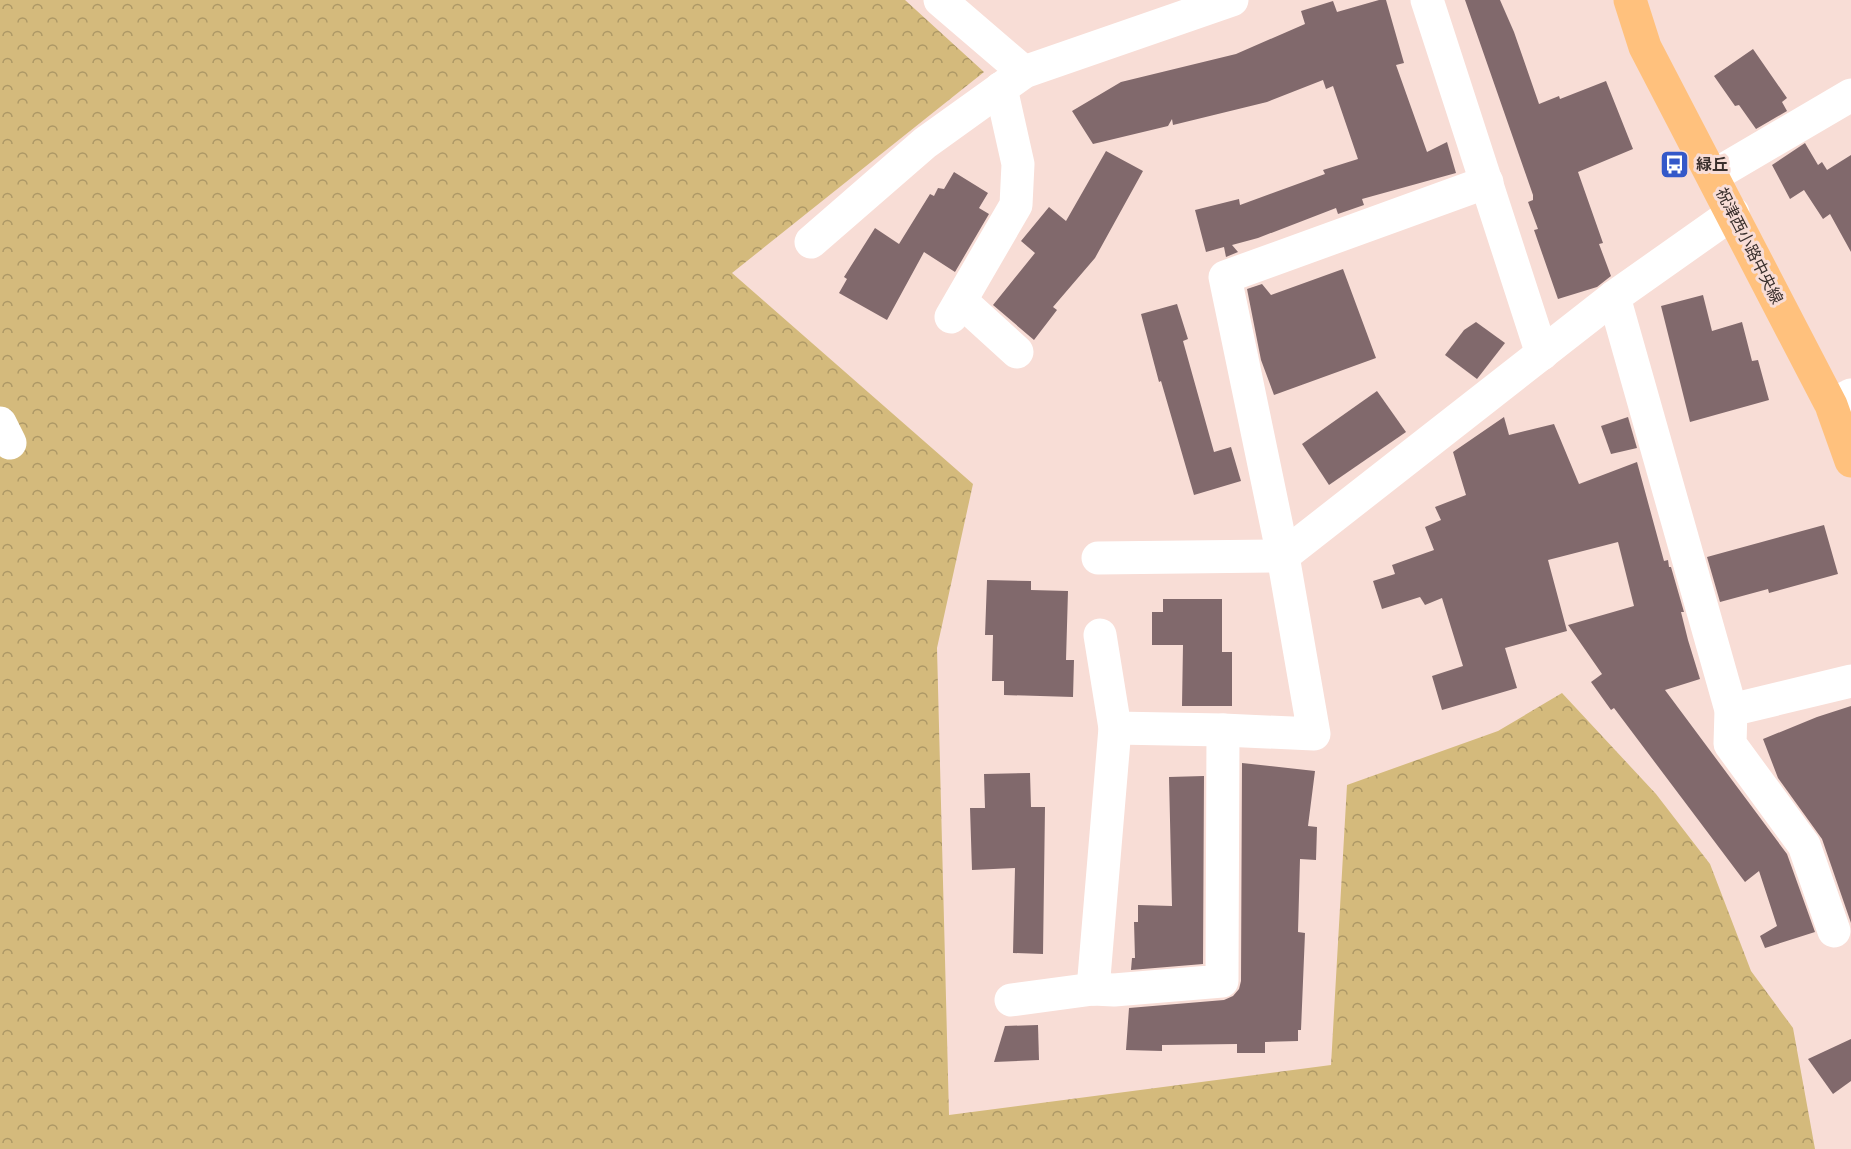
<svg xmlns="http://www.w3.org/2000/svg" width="1851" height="1149" font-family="'Source Sans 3','Noto Sans JP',sans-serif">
  <defs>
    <pattern id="forest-crowns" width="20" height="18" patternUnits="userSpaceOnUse" patternTransform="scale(1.5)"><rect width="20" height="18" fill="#d4ba7c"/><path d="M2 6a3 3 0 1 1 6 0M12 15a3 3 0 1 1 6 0" fill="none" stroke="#ad9866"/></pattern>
  </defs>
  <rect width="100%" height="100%" fill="#f8ddd6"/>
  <!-- forest -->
  <path fill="url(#forest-crowns)" d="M0 0H905L984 72 732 273 973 484 937 648 949 1115 1331 1065 1347 785 1498 731 1562 693 1656 794 1710 864 1751 971 1793 1028 1815 1149H0Z"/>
  <!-- building -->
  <g fill="#81696c">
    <path d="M1379 0H1386L1404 63 1396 65 1427 152 1447 142 1456 173 1362 199 1364 205 1338 214 1336 208 1258 238 1232 245 1238 252 1226 257 1224 247 1206 252 1195 210 1239 199 1240 205 1325 174 1323 170 1358 159 1333 86 1326 89 1323 80 1267 102 1173 125 1172 119 1168 126 1093 144 1072 111 1121 82 1236 54 1305 24 1301 11 1333 1 1337 12Z"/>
    <path d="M1465 0H1500L1514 32 1539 104 1559 96 1560 99 1606 81 1633 149 1578 172 1603 243 1599 244 1611 276 1597 287 1558 299 1534 230 1538 229 1528 202 1533 200V195Z"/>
    <path d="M1753 49 1787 98 1782 102 1787 111 1756 129 1739 105 1735 106 1714 76Z"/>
    <path d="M1805 143 1818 165 1822 162 1827 170 1851 155V252L1830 214 1823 219 1804 190 1790 199 1772 165Z"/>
    <path d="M1106 151 1143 171 1095 258 1053 307 1057 310 1034 340 993 305 1035 253 1021 241 1049 207 1066 221Z"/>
    <path d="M954 172 988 193 979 208 989 214 955 272 924 252 887 320 839 293 847 279 844 277 875 228 899 244 930 194 934 196 938 188 944 189Z"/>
    <path d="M1343 269 1376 358 1274 395 1261 360 1247 289 1262 284 1271 295Z"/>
    <path d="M1703 295 1712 331 1742 322 1752 361 1758 360 1769 400 1690 422 1661 306Z"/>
    <path d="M1177 304 1188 339 1183 341 1214 452 1231 447 1241 481 1194 495 1161 381 1159 382 1141 314Z"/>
    <path d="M1476 322 1505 343 1477 379 1445 355 1464 330Z"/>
    <path d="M1377 391 1406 432 1329 485 1302 444Z"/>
    <path d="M1504 417 1509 435 1554 424 1579 484 1637 462 1664 561 1668 560 1669 567H1671L1684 612H1681L1688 640 1700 679 1665 690 1787 854 1815 932 1765 948 1760 936 1777 926 1759 871 1745 882 1614 708 1611 710 1591 682 1602 674 1568 625 1634 606 1618 542 1548 560 1567 631 1505 648 1517 688 1442 710 1432 676 1463 666 1442 598 1425 605 1420 597 1382 609 1373 581 1395 574 1392 565 1434 550 1425 527 1441 520 1435 507 1466 495 1453 452Z"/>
    <path d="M1628 417 1637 448 1611 454 1601 426Z"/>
    <path d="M1824 525 1838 574 1769 593 1768 589 1720 602 1707 557Z"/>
    <path d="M987 580 1031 581V590L1068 591 1066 660H1074L1073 697 1004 695V681H992L993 635H985Z"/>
    <path d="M1163 599H1222V652H1232V706H1182L1183 645H1152V612H1163Z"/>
    <path d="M1851 706V923L1822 839 1778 778 1763 739 1817 717Z"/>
    <path d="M1242 763 1315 771 1308 826 1317 827 1316 860 1300 859 1298 932 1305 933 1301 1030H1298V1041L1265 1042V1053H1237V1044L1162 1045V1051L1126 1050 1129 1008 1224 1000 1233 996 1239 989 1241 981Z"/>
    <path d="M1030 773 1031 807H1045L1043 954 1013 953 1015 868 972 870 970 808H985L984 774Z"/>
    <path d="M1204 776 1203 964 1131 970 1132 958H1135L1134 922H1138V905L1172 906 1169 777Z"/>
    <path d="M1038 1025 1039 1060 994 1062 1005 1026Z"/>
    <path d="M1851 1039V1081L1833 1094 1808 1059Z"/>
  </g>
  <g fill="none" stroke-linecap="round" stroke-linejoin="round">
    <!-- minor -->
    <g stroke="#fff" stroke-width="33">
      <path d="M940 0 1024 72"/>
      <path d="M1427 0 1542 354"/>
      <path d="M1713 176 1851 95"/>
      <path d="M811 242 925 143 1024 72 1232 0"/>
      <path d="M1614 297 1731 710 1730 744 1804 845 1834 931"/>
      <path d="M961 301 1017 352"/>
      <path d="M951 317 1016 205 1018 164 1001 88"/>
      <path d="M1831 405 1851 395"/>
      <path d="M0 423 10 443"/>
      <path d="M1098 558 1283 556 1614 297 1733 213"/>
      <path d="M1731 710 1851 681"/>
      <path d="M1115 728 1223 730 1314 734 1283 556 1225 277 1487 182"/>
      <path d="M1093 989 1115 728 1100 635"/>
      <path d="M1011 1000 1093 989 1114 990 1222 981 1223 730"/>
    </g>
    <!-- major -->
    <path stroke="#ffc17d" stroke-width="33" d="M1630 0 1645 47 1831 405 1851 461"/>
  </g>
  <!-- icons -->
  <defs>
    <symbol id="bus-square" viewBox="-11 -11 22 22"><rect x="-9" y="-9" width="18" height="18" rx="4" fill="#3458c9" stroke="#f8ddd6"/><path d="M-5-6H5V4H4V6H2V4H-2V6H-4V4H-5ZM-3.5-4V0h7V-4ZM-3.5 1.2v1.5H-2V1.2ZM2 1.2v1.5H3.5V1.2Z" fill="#fff"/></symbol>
  </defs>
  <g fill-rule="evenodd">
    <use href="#bus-square" x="1658" y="148" width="33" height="33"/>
  </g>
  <g text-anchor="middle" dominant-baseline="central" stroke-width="6" stroke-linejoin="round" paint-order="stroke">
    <!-- poi labels -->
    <g font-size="16" font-weight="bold" fill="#392f2c" stroke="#f8ddd6" text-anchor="start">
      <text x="1696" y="165">緑丘</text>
    </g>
    <!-- street labels -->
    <g font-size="16" fill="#392f2c" stroke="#f8ddd6">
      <text transform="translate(1749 246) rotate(63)">祝津西小路中央線</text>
    </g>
  </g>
</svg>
